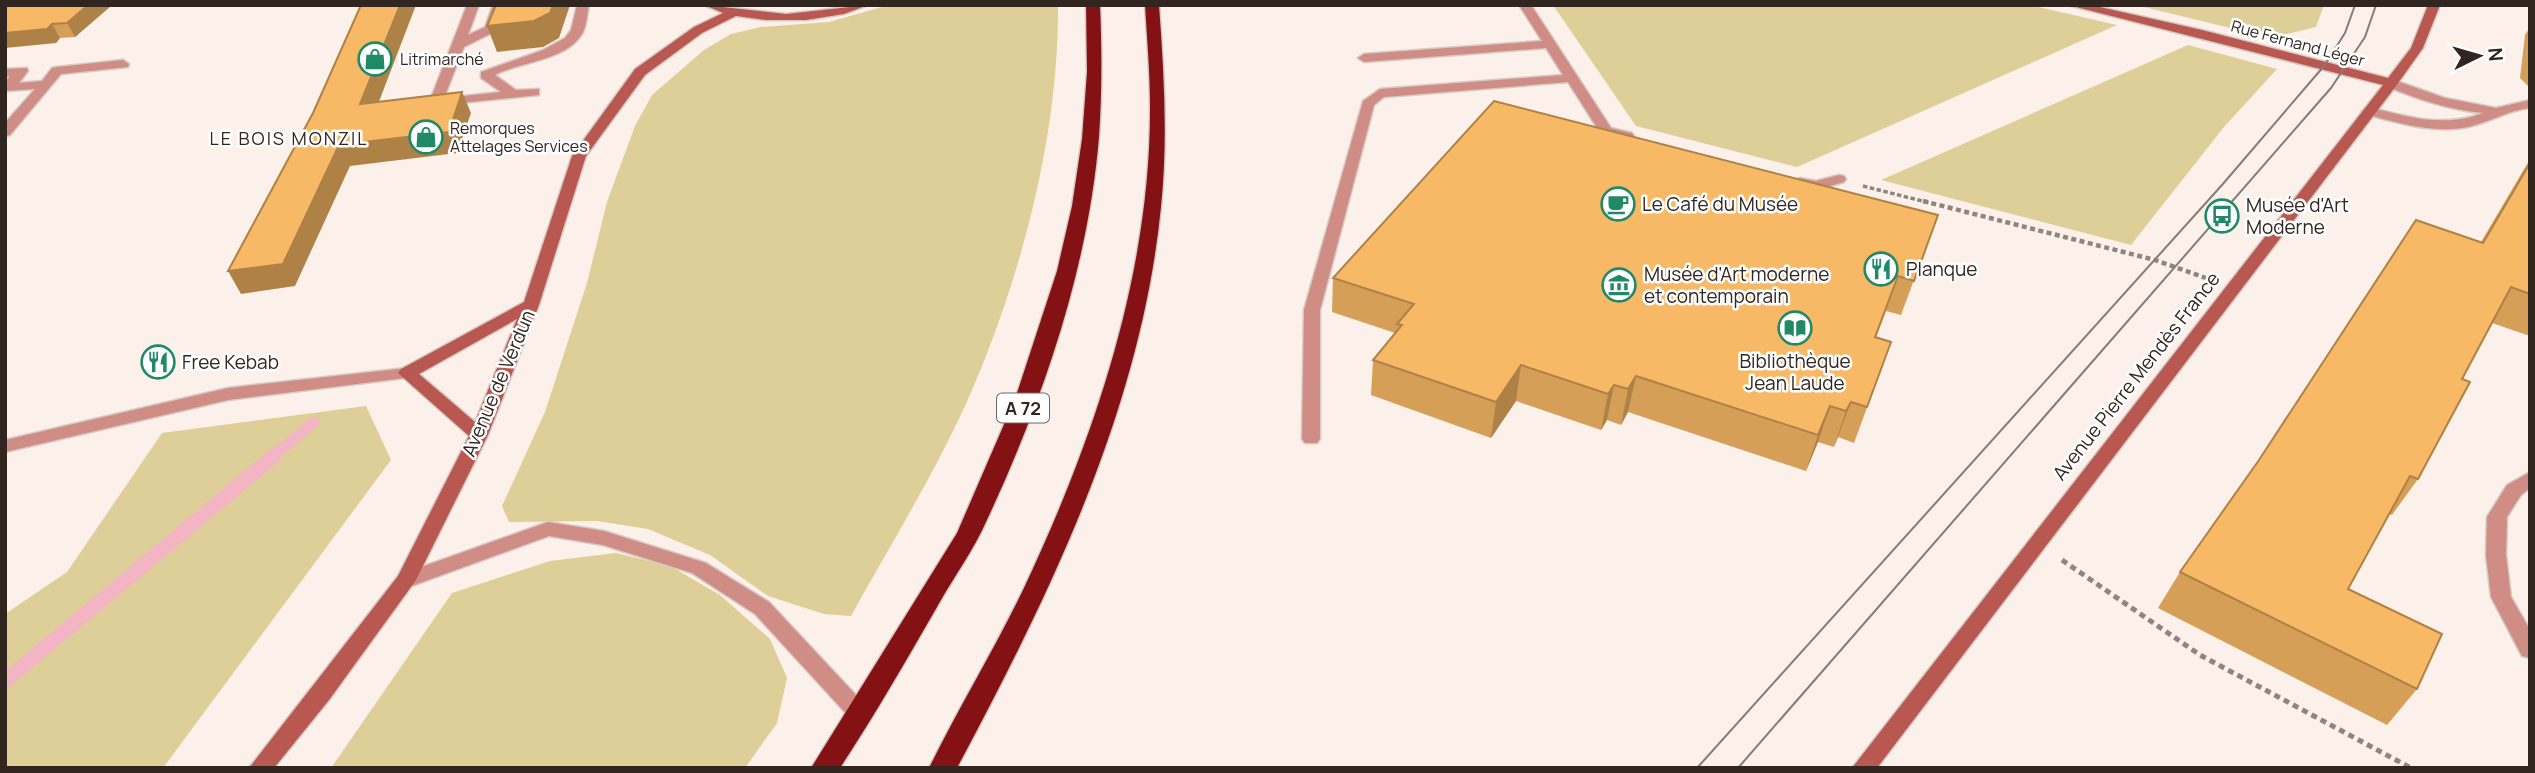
<svg xmlns="http://www.w3.org/2000/svg" width="2535" height="773" font-family="Manrope,sans-serif">
  <rect width="100%" height="100%" fill="#fcf0ea"/>
  <!-- green -->
  <g fill="#ddcf97">
    <path d="M889 5H1058C1059 139 1019 285 965 406 932 478 889 547 851 616L824 614 768 596 710 555 648 529 597 521 509 522 502 506 545 412 587 283 607 202 635 126 652 95 704 50 731 34 761 27 829 22Z"/>
    <path d="M1553 5H2030L2117 25 1797 167 1636 126Z"/>
    <path d="M2136 5H2324L2316 27 2271 38Z"/>
    <path d="M2188 45 2277 69 2224 127 2131 245 1881 180Z"/>
    <path d="M366 406 391 460 163 768H5V614L67 572 162 433Z"/>
    <path d="M616 553 670 566 720 595 770 639 787 678 777 723 745 768H331L452 593 550 561Z"/>
  </g>
  <g fill="none" stroke-linecap="round" stroke-linejoin="round">
    <!-- stream-far1 -->
    <path stroke="#f3b5c4" stroke-width="11" d="M273 456 314 422"/>
    <!-- stream -->
    <path stroke="#f3b5c4" stroke-width="15" d="M5 681 275 455"/>
    <defs>
      <g id="service">
        <path d="M467 5H479L468 35 485 27 493 5H505L494 32 464 47 444 98 501 92 481 78V72L543 50 565 38 571 30 577 5H589C587 14 587 24 583 32 568 61 521 61 495 75L516 90 539 89V95L431 106 429 103Z"/>
        <path d="M1519 5H1531L1611 128 1632 133 1634 136 1627 140 1601 134 1568 82 1384 97 1374 105 1320 310V439L1317 443H1305L1302 439 1304 310 1363 101 1380 89 1563 75 1546 48 1364 62 1358 58 1364 54 1542 41Z"/>
        <path d="M123 60 129 64 128 67 61 74 10 135 5 136V123L35 89 5 91V82L10 76 5 77V69L27 68 28 71 19 83 42 81 52 68 57 67Z"/>
        <path d="M1839 175 1844 176 1846 179 1844 182 1817 190 1795 185 1793 182 1800 178 1816 181Z"/>
        <path d="M548 522 604 531 706 563 769 602 869 709 872 715 869 721 861 724 853 721 755 614 692 573 603 545 549 536 406 588 399 585 396 580 399 575Z"/>
      </g>
      <g id="minor">
        <path d="M2391 79 2445 98 2496 108 2530 100V108C2509 110 2492 121 2472 126 2436 135 2400 123 2364 114L2362 111 2369 107C2407 117 2444 128 2483 113 2449 110 2417 99 2386 86V80Z"/>
        <path d="M407 368 416 373 413 377 228 400 5 452V440L228 388Z"/>
      </g>
      <path id="tertiary" d="M2530 472V488L2521 495 2507 517 2506 555 2511 597 2530 630V658L2522 656 2491 597 2486 555 2487 517 2507 485Z"/>
      <g id="secondary">
        <path d="M704 5 786 14 868 5 844 14 806 20H766L736 16 702 33 645 75 586 156 539 305 488 435 416 580 329 700 274 768H249L398 576 469 436 398 373 401 369 524 302 572 156 635 69 694 27 723 13ZM517 319 475 422 419 374Z"/>
        <path d="M2068 5H2091L2202 30 2388 78 2411 48 2428 5H2440L2423 48 2396 86 1877 768H1852L2383 85Z"/>
      </g>
      <g id="motorway">
        <path d="M1086 5H1100C1102 50 1102 93 1099 137 1088 270 1042 402 986 522 974 549 956 574 941 600 909 656 876 713 840 768H811L957 533 1015 399 1057 271 1072 206 1082 139 1087 72Z"/>
        <path d="M1145 5H1159C1164 73 1168 139 1161 207 1141 408 1051 592 957 768H929C959 707 994 650 1023 590 1094 440 1151 273 1150 106 1150 72 1147 39 1145 5Z"/>
      </g>
    </defs>
    <!-- service casing -->
    <use href="#service" stroke="#d7cbc5" stroke-width="3"/>
    <!-- minor casing -->
    <use href="#minor" stroke="#d7cbc5" stroke-width="3"/>
    <!-- tertiary casing -->
    <use href="#tertiary" stroke="#d7cbc5" stroke-width="3"/>
    <!-- secondary casing -->
    <use href="#secondary" stroke="#d7cbc5" stroke-width="3"/>
    <!-- motorway casing -->
    <use href="#motorway" stroke="#d7cbc5" stroke-width="3"/>
    <!-- path-far2 -->
    <path stroke="#90847e" stroke-width="3.5" stroke-dasharray="4.5 2.5" stroke-linecap="butt" d="M1863 186 1930 203"/>
    <!-- path-far1 -->
    <path stroke="#90847e" stroke-width="4.5" stroke-dasharray="5 3.5" stroke-linecap="butt" d="M1923 201 2155 260 2206 278"/>
    <!-- path -->
    <path stroke="#90847e" stroke-width="5" stroke-dasharray="6 4.5" stroke-linecap="butt" d="M2062 560 2200 655 2411 768"/>
    <!-- service -->
    <use href="#service" fill="#d08d86" fill-rule="evenodd"/>
    <!-- minor -->
    <use href="#minor" fill="#d08d86" fill-rule="evenodd"/>
    <!-- tertiary -->
    <use href="#tertiary" fill="#d08d86" fill-rule="evenodd"/>
    <!-- secondary -->
    <use href="#secondary" fill="#b85851" fill-rule="evenodd"/>
    <!-- motorway -->
    <use href="#motorway" fill="#841215" fill-rule="evenodd"/>
    <!-- tram -->
    <g stroke="#877b75" stroke-width="2">
      <path d="M1697 768 2222 185 2324 66 2345 33 2355 5"/>
      <path d="M1738 768 2331 88 2365 37 2376 5"/>
    </g>
  </g>
  <!-- wall -->
  <g fill="#d59f58">
    <path d="M5 5H112L75 37 60 38 56 43Z"/>
    <path d="M2530 27V88L2520 78 2525 35Z"/>
    <path d="M2530 159V336L2492 323 2462 379 2418 479 2392 515 2389 514 2348 589 2417 689 2387 725 2158 608 2180 572 2481 242Z"/>
    <path d="M1938 215 1901 315 1886 311 1876 338 1891 342 1854 443 1838 437 1834 447 1818 442 1806 471 1628 412 1621 425 1607 420 1601 430 1516 401 1491 438 1371 395 1373 360 1395 333 1332 312 1333 278Z"/>
  </g>
  <!-- shaded-wall -->
  <g fill="#ae8247">
    <path d="M88 5H112L75 37 67 23Z"/>
    <path d="M400 5H416L370 125 360 104Z"/>
    <path d="M553 5H570L559 38 543 47 497 52 487 26Z"/>
    <path d="M52 24 60 38 56 43 5 48V33Z"/>
    <path d="M462 92 471 113 457 153 350 166 295 286 241 294 228 271 339 145Z"/>
    <path d="M1521 365 1516 401 1491 438 1496 402Z"/>
    <path d="M1636 376 1628 412 1621 425 1628 389Z"/>
    <path d="M1614 385 1607 420 1601 430 1608 394Z"/>
    <path d="M1851 402 1838 437 1834 447 1846 411Z"/>
    <path d="M1830 406 1818 442 1806 471 1818 435Z"/>
  </g>
  <!-- building -->
  <g fill="#f8b966" stroke="#ae8247" stroke-width="2">
    <path d="M5 5H88L67 23 52 24 47 29 5 33Z"/>
    <path d="M361 5H400L360 104 462 92 449 132 339 145 283 264 228 271 313 113Z"/>
    <path d="M496 5H553L550 13 534 21 487 26Z"/>
    <path d="M1494 101 1938 215 1914 281 1898 276 1875 337 1891 342 1867 407 1851 402 1846 411 1830 406 1818 435 1636 376 1628 389 1614 385 1608 394 1521 365 1496 402 1373 360 1402 325 1397 324 1414 304 1333 278Z"/>
    <path d="M2530 163V294L2511 287 2462 379 2470 382 2434 449 2418 479 2410 476 2348 589 2442 634 2417 689 2180 572 2259 460 2416 220 2483 243Z"/>
  </g>
  <!-- icons -->
  <defs>
    <symbol id="shop-ring" viewBox="-11 -11 22 22"><circle r="9.5" fill="#fff" stroke="#208966" stroke-width="1.5"/><path d="M-5-2.5h2.3a2.7 3.5 0 0 1 5.4 0H5L5.5 6h-11ZM-1.5-2.5h3a1.5 2.3 0 0 0-3 0Z" fill="#208966"/></symbol>
    <symbol id="cafe-ring" viewBox="-11 -11 22 22"><circle r="9.5" fill="#fff" stroke="#208966" stroke-width="1.5"/><path d="M-5.5-4.5H6V0H3Q3 3.5 0 3.5H-2.5Q-5.5 3.5-5.5 0ZM3-3.2v2h1.7v-2ZM-6 4.5H4V6H-6Z" fill="#208966"/></symbol>
    <symbol id="bus-ring" viewBox="-11 -11 22 22"><circle r="9.5" fill="#fff" stroke="#208966" stroke-width="1.5"/><path d="M-5-6H5V4H4V6H2V4H-2V6H-4V4H-5ZM-3.5-4V0h7V-4ZM-3.5 1.2v1.5H-2V1.2ZM2 1.2v1.5H3.5V1.2Z" fill="#208966"/></symbol>
    <symbol id="restaurant-ring" viewBox="-11 -11 22 22"><circle r="9.5" fill="#fff" stroke="#208966" stroke-width="1.5"/><path d="M-5-6h1v4h1v-4h1v4h1v-4h1v5L-1.5 .5V6h-2V.5L-5-1ZM5-6V6H3V1.5H1.5Q1.5-4 5-6Z" fill="#208966"/></symbol>
    <symbol id="museum-ring" viewBox="-11 -11 22 22"><circle r="9.5" fill="#fff" stroke="#208966" stroke-width="1.5"/><path d="M0-6L6-3V-2H-6V-3ZM-5-1h2V3h-2ZM-1-1h2V3h-2ZM3-1h2V3H3ZM-6 4H6V6H-6Z" fill="#208966"/></symbol>
    <symbol id="library-ring" viewBox="-11 -11 22 22"><circle r="9.5" fill="#fff" stroke="#208966" stroke-width="1.5"/><path d="M-6-4Q-3-5.5-.7-3.5V5Q-3 3-6 4ZM6-4Q3-5.5 .7-3.5V5Q3 3 6 4Z" fill="#208966"/></symbol>
  </defs>
  <g fill-rule="evenodd">
    <use href="#shop-ring" x="356" y="40" width="38" height="38"/>
    <use href="#shop-ring" x="407" y="118" width="38" height="38"/>
    <use href="#cafe-ring" x="1599" y="185" width="38" height="38"/>
    <use href="#bus-ring" x="2203" y="197" width="38" height="38"/>
    <use href="#restaurant-ring" x="1862" y="250" width="38" height="38"/>
    <use href="#museum-ring" x="1600" y="266" width="38" height="38"/>
    <use href="#library-ring" x="1776" y="309" width="38" height="38"/>
    <use href="#restaurant-ring" x="139" y="343" width="38" height="38"/>
  </g>
  <g text-anchor="middle" dominant-baseline="central" stroke-width="5" stroke-linejoin="round" paint-order="stroke">
    <!-- far-street labels -->
    <g font-size="16" fill="#30251f" stroke="#fff">
      <text transform="translate(2298 43) rotate(15)">Rue Fernand Léger</text>
    </g>
    <!-- far-poi labels -->
    <g font-size="16" fill="#30251f" stroke="#fff" text-anchor="start">
      <text x="400" y="59">Litrimarché</text>
      <text x="450" y="128">Remorques<tspan x="450" dy="18">Attelages Services</tspan></text>
    </g>
    <!-- far-neighbourhood labels -->
    <g font-size="18" letter-spacing="2" fill="#30251f" stroke="#fff">
      <text x="289" y="138">LE BOIS MONZIL</text>
    </g>
    <!-- shield labels -->
    <rect fill="#fff" stroke="#6e6662" stroke-width="2" x="997" y="393.5" width="52" height="29" rx="5"/>
    <g font-size="18" font-weight="bold" fill="#30251f">
      <text x="1023" y="408">A 72</text>
    </g>
    <!-- poi labels -->
    <g font-size="19" fill="#30251f" stroke="#fff" text-anchor="start">
      <text x="1642" y="204">Le Café du Musée</text>
      <text x="2246" y="205">Musée d'Art<tspan x="2246" dy="22">Moderne</tspan></text>
      <text x="1906" y="269">Planque</text>
      <text x="1644" y="274">Musée d'Art moderne<tspan x="1644" dy="22">et contemporain</tspan></text>
      <text x="1795" y="361" text-anchor="middle">Bibliothèque<tspan x="1795" dy="22">Jean Laude</tspan></text>
      <text x="182" y="362">Free Kebab</text>
    </g>
    <!-- street labels -->
    <g font-size="19" fill="#30251f" stroke="#fff">
      <text transform="translate(2136 376) rotate(-52)">Avenue Pierre Mendès France</text>
      <text transform="translate(498 383) rotate(-67)">Avenue de Verdun</text>
    </g>
  </g>
  <!-- border -->
  <rect width="2535" height="773" fill="none" stroke="#30251f" stroke-width="14"/>
  <!-- north arrow -->
  <g transform="translate(2479 56) rotate(85)" stroke="#ffffff" stroke-width="5" paint-order="stroke">
  <path d="M0-5L12 26L0 18L-12 26Z" fill="#30251f"/>
  <text y="-10" font-size="19" font-weight="bold" text-anchor="middle" fill="#30251f">N</text>
  </g>
</svg>
